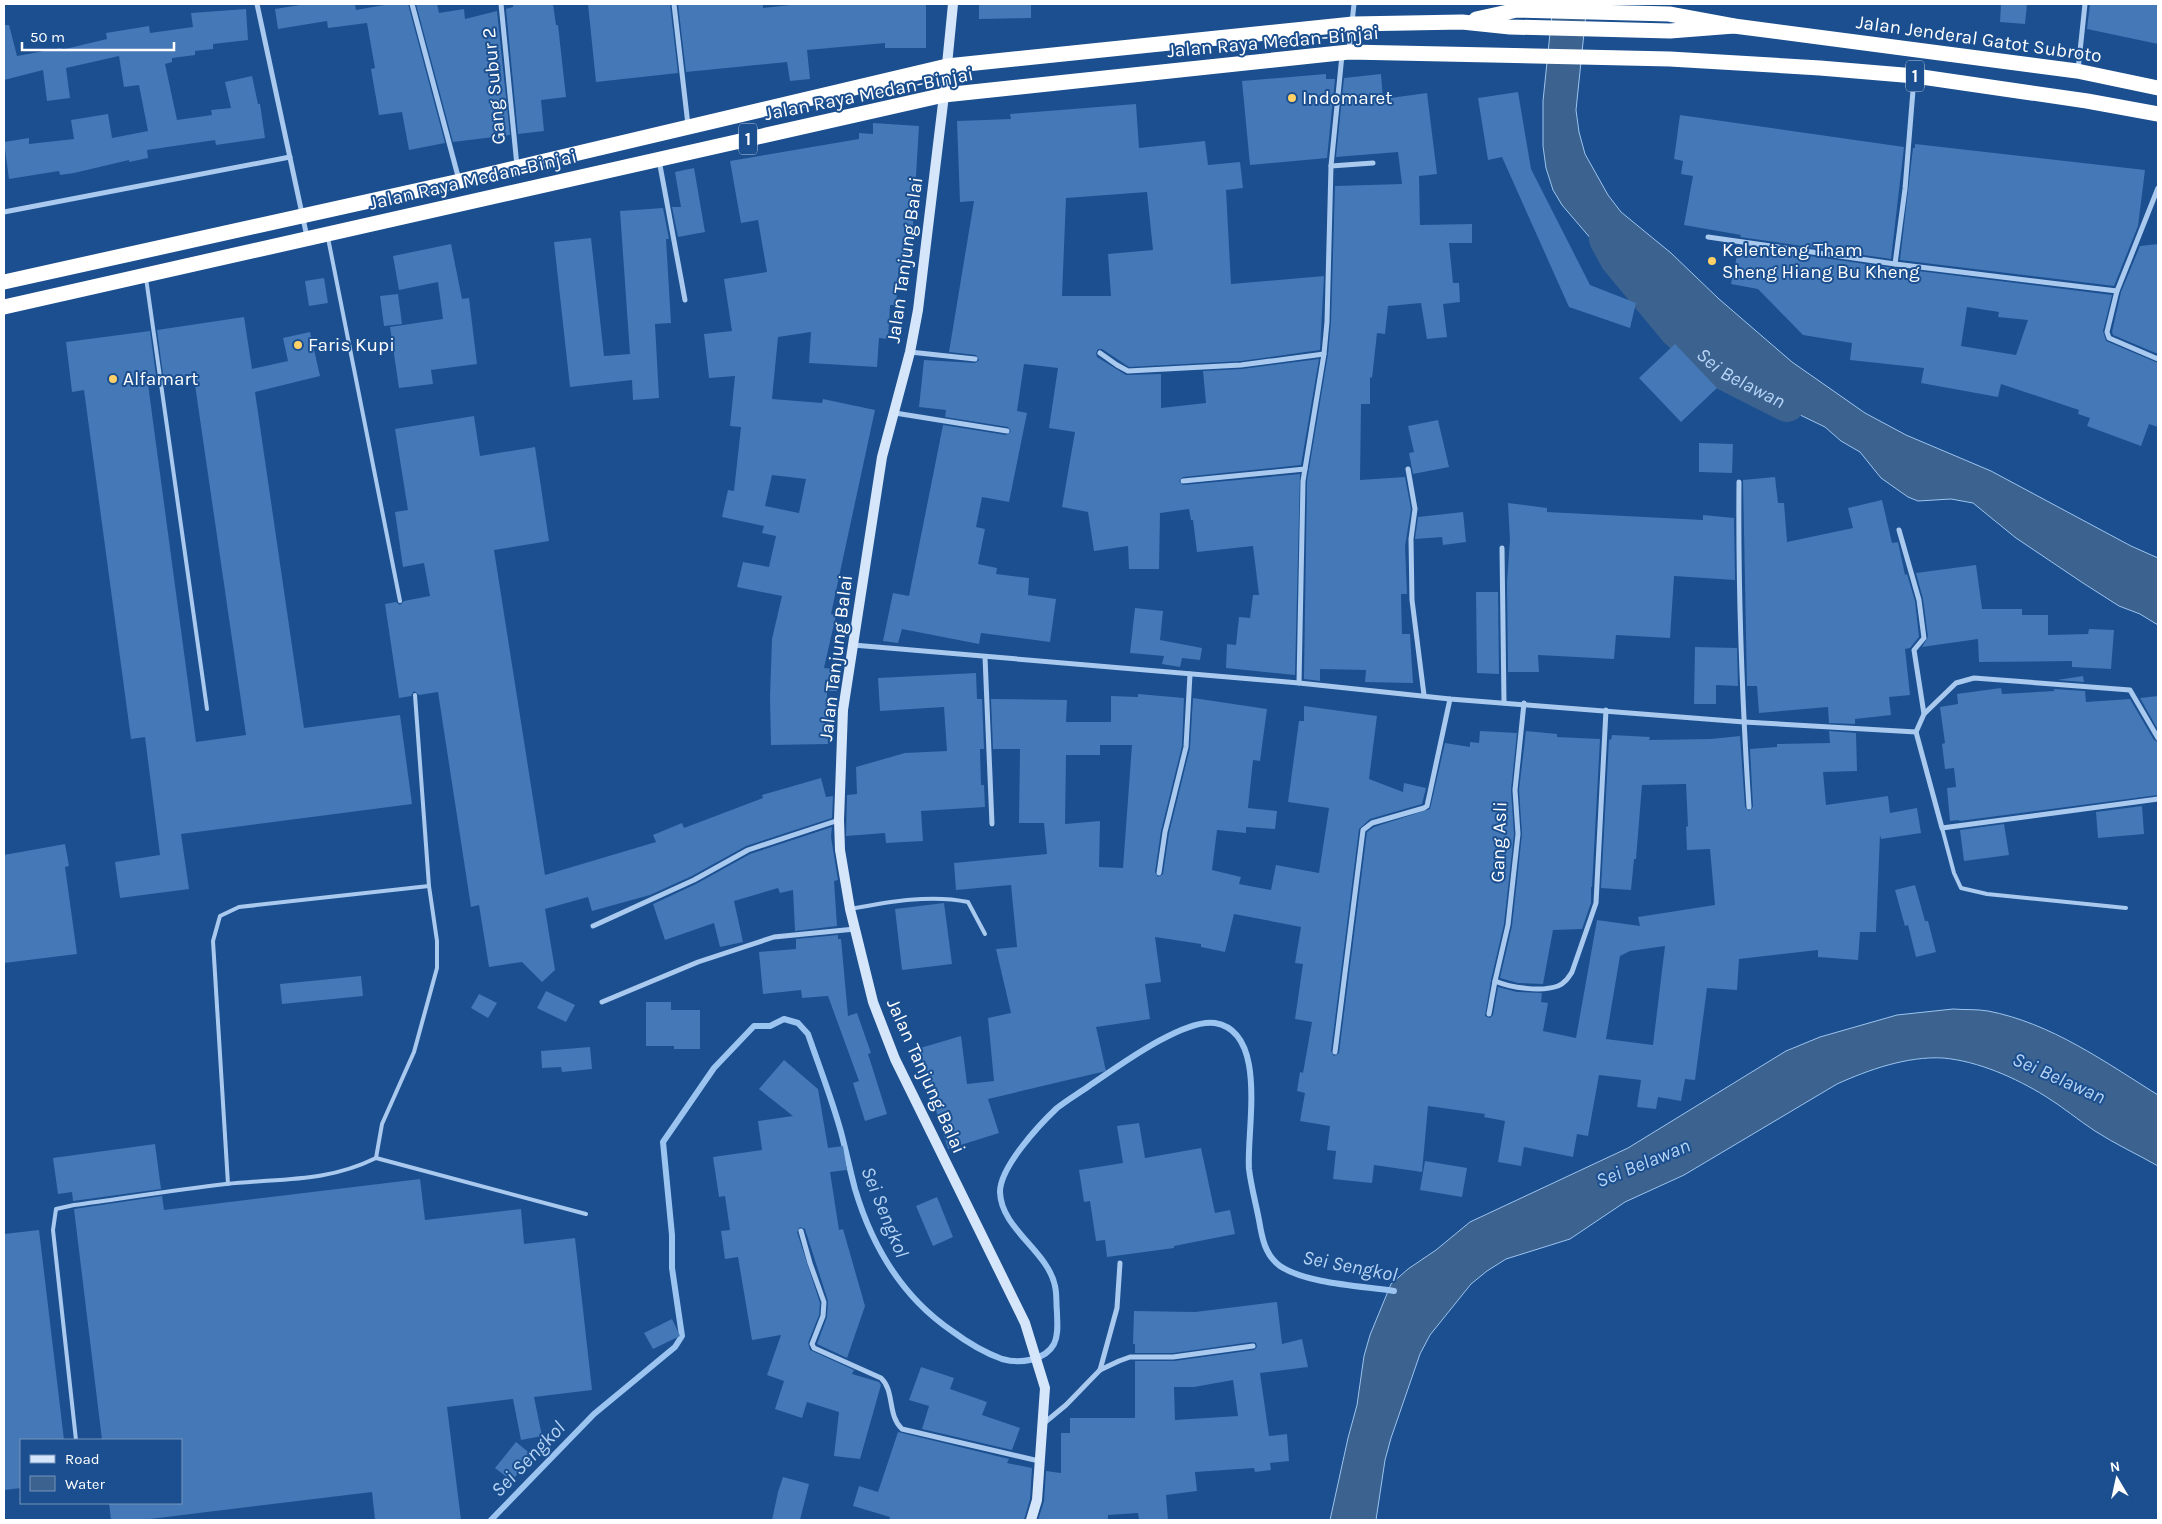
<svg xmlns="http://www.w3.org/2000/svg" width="2162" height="1524" font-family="Karla,sans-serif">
  <rect width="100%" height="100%" fill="#1b4f8f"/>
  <!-- water -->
  <g fill="#3c6290" stroke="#9cc4f0">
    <path d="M1553 4H1587L1576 110 1579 132 1585 154 1608 195 1621 212 1671 253 1719 299 1792 362 1865 413 1906 435 1991 471 2131 546 2158 558V625L2140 614 2119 606 2083 583 2016 538 1973 503 1951 499 1918 501 1908 497 1881 478 1860 452 1841 441 1825 427 1765 398 1737 377 1672 311 1598 247 1562 205 1553 190 1546 168 1543 146V101Z"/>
    <path d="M1953 1009C1965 1010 1977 1009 1988 1011 2051 1023 2105 1062 2158 1095V1166C2137 1154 2115 1144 2095 1131 2078 1120 2063 1107 2045 1096 2016 1078 1978 1061 1943 1058 1907 1056 1868 1070 1837 1084L1684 1175 1625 1202 1570 1239 1506 1259 1487 1271 1471 1284 1430 1335 1420 1354 1391 1438 1385 1460 1376 1520H1330L1348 1438 1357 1405 1364 1356 1370 1335 1391 1284 1408 1269 1436 1250 1470 1222 1628 1148 1786 1051 1820 1037 1897 1015Z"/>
  </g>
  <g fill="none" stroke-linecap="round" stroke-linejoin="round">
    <!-- stream -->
    <path stroke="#9cc4f0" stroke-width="6" d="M491 1520 594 1414 675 1347 682 1336 672 1268V1235L663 1142 714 1068 754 1026H770L784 1019 798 1023 808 1034C819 1066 832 1099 841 1132 846 1151 850 1170 855 1189 872 1246 902 1297 952 1331 968 1343 983 1352 1002 1359 1019 1364 1045 1361 1054 1344 1059 1334 1057 1322 1057 1312 1056 1304 1057 1294 1055 1286 1048 1251 1001 1229 1000 1192 1000 1167 1039 1125 1057 1108 1067 1100 1079 1093 1089 1086 1116 1068 1183 1018 1215 1023 1269 1032 1246 1132 1249 1169 1251 1186 1256 1204 1259 1220 1262 1238 1265 1255 1280 1266 1307 1284 1362 1286 1394 1291"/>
    <!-- river -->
    <path stroke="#3c6290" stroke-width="36" id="s1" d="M1607 239 1618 259 1677 330 1722 371 1787 404"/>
  </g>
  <!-- building -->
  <g fill="#4478b7" fill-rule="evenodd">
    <path d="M307 4H355L356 10 390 4H408L445 143 409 150 402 112 379 115 371 69 375 68 367 23 328 28 327 21 278 29 275 9Z"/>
    <path d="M416 4H437L439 13 464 9 465 19 497 11 510 135 453 142Z"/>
    <path d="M513 4H553L556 25H558L566 97 541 100 544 131 518 134 506 9 513 7Z"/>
    <path d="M588 4H670L678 73 596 82Z"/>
    <path d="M678 4H763V8L800 4H926V48H885V43L807 50 810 79 790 81 787 62 686 72Z"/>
    <path d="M979 4H1031V18L979 19Z"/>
    <path d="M2001 4H2027L2025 24 2000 22Z"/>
    <path d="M2090 4H2158V44L2087 29Z"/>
    <path d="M246 9 248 40 213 44V49L195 51V55L172 58V62L165 64 177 120 212 115 211 110 231 108 225 82 252 76 258 104H260L265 138 216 145 215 140 147 150 148 158 129 162V160L74 173 60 175 59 171 9 179 4 142 29 138V144L74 139 71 120 108 114 112 138 148 131 139 85 124 87 119 56 66 68 70 98 47 101 43 70 4 80V25H9L17 56 61 48V50L107 39 106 33 149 26 150 33 193 27 191 13Z"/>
    <path d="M1326 74V79H1335L1327 158 1250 165 1242 81Z"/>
    <path d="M1381 74 1383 99 1427 93 1437 174 1419 176 1420 225 1472 224V243H1449L1453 283H1459L1460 302 1443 304 1447 337 1427 339 1421 303 1388 306 1385 334 1377 333 1372 378 1370 377V404H1361L1360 480 1405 477 1411 509 1405 546 1407 594H1401L1402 634H1410L1413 683 1365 682 1366 670 1320 669V681L1304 679V676L1307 481 1328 354 1331 322 1335 186 1402 184 1398 152 1336 157 1344 78Z"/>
    <path d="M1518 92 1531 169 1590 285 1636 303 1630 328 1569 307 1502 157 1488 160 1478 98Z"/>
    <path d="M1136 104 1139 148 1205 141 1208 165 1240 162 1243 188 1226 190 1231 284 1324 276 1320 350 1241 361 1129 367 1102 349H1098L1096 353 1097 357 1126 375 1161 374V408L1206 403 1203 371 1242 369 1319 359 1301 465 1183 477 1179 481 1183 485 1300 474 1295 675 1226 668 1227 644 1236 645 1239 617 1250 618 1253 595H1259L1253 546 1197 552 1193 520H1191L1189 509 1160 513 1159 569H1129L1128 546 1094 551 1088 512 1062 507 1075 432 1049 428 1058 368 1024 364 1017 411 1027 413 1009 502 982 497 976 527 985 529 978 564 997 568 996 574 1029 578 1028 595 1056 599 1050 642 981 633 979 644 902 629 898 643 883 641 893 593 909 596 943 425 1006 435 1011 431 1008 427 945 417 946 410 919 407 924 360 975 363 979 360 976 355 949 352 974 201 960 202 957 121 1011 119 1010 114ZM1147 192 1153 250 1108 254 1111 296H1062L1066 198Z"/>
    <path d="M1680 115 1904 147 1891 259 1740 237 1741 235 1684 225 1693 176 1681 174 1683 161 1674 159Z"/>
    <path d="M873 123 919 126 913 225H911L908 268 899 267 896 305H890L888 339 879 338 877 367 809 363 811 332 778 337 772 399 822 403 823 399 875 410 831 614 836 615 824 668 837 669V691H827L828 744 771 745 770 697 772 639 782 596 737 587 743 562 769 567 776 536 762 533 764 526 722 517 728 490 734 491 741 427 730 426 735 376 709 378 704 334 732 331 724 279 767 272 758 220 741 223 730 161 859 139V133L873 134ZM772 475 806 479 799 513 765 506Z"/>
    <path d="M1915 144 2145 170 2138 226 2114 286 1900 260 1913 148H1915Z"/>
    <path d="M694 168 705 232 678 237 672 207H681L675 172Z"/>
    <path d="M663 208 669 239H666L671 323 655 324 659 398 633 400 632 380 570 387 554 242 591 238 604 356 630 354 620 211Z"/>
    <path d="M451 244 462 299 469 298 477 364 431 370 433 384 399 388 390 327 443 319 438 282 399 290 393 256Z"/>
    <path d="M2158 244V354L2113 335 2112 332 2121 292 2140 246Z"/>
    <path d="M1739 246 1894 268 2112 295 2103 331 2106 341 2158 363V427L2149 424 2141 446 2087 426 2090 418 2078 414 2079 410 2001 384 1998 397 1921 383 1924 368 1850 360 1852 343 1803 335 1758 289 1731 284ZM1967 307 1999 312 1998 317 2028 320 2016 355 1961 346Z"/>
    <path d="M324 278 328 303 309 306 305 281Z"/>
    <path d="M398 294 402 324 384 326 380 296Z"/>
    <path d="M244 317 252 369 288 361 283 338 310 332 320 376 255 392 304 728 400 715 412 804 181 834 189 889 120 898 115 862 160 855 145 737 131 739 84 390 72 392 66 342 150 331 157 383 148 384 196 742 246 735 194 378 164 382 157 330Z"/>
    <path d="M1675 344 1717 388 1681 422 1639 378Z"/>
    <path d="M474 416 480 456 535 447 549 541 494 550 545 875 656 842 653 835 682 823 684 828 763 798 762 795 821 778 826 797 833 796 832 818 746 846 692 876 650 895 592 911 588 897 545 909 555 970 542 982 522 962 489 967 479 905 471 907 438 692 419 695 414 691 411 696 399 698 385 604 396 602 400 605 404 601 430 596 424 563 403 567 395 512 408 510 395 429Z"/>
    <path d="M1438 420 1449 467 1413 474 1409 453 1414 452 1408 426Z"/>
    <path d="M1699 443 1733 444 1732 473 1699 472Z"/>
    <path d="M1775 477 1778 503H1784L1787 542 1853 528 1848 508 1882 500 1892 543 1898 542 1904 570 1905 575 1907 574 1915 601 1919 637 1910 648 1905 649 1910 695 1889 697 1891 715 1855 719V724L1829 723 1828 707 1759 713 1757 686H1747L1743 480Z"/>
    <path d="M1508 503 1547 508V512L1703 520V515L1734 518 1735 580 1674 576 1670 638 1616 635 1614 659 1538 655 1539 672H1508L1507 582 1510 540Z"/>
    <path d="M1463 512 1466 542 1443 545 1442 537 1415 539 1418 517Z"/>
    <path d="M1976 565 1982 609H2022V615H2048V635L2088 634 2089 629 2114 630 2111 669 2072 667V661L1979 662 1978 639 1922 647 1928 637 1923 599 1916 573Z"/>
    <path d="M1476 592H1498L1499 674 1477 673Z"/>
    <path d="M1135 608 1163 611 1160 640 1202 648 1200 660 1182 658 1180 667 1162 664 1164 656 1130 653Z"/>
    <path d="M1695 647 1737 648 1738 686 1716 685V704H1694Z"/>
    <path d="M976 673 977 699H982L984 749H980L981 785H984L985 807 921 811 923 841 886 843 885 833 846 836 847 795 857 794 856 767 905 753 947 751 944 707 880 711 878 678Z"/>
    <path d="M2083 676 2084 682 2057 680Z"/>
    <path d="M2001 688 2002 694 2054 691V689L2085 691 2086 702 2130 699 2154 740 2158 742V795L1959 821V820L1950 821 1947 788 1956 787 1954 768 1945 769 1942 744 1945 743 1940 707 1958 704 1957 694Z"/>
    <path d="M1138 694 1184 698 1182 746 1161 831 1155 872 1158 877 1163 874 1169 833 1190 748 1193 698 1267 709 1260 761 1253 760 1248 808 1277 811 1275 829 1246 827V833L1217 830 1212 870 1241 877 1239 884 1271 890 1276 865 1319 873 1329 808 1288 802 1299 721H1304V706L1377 716 1369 779 1403 792 1404 783 1426 788 1422 804 1370 819 1359 829 1331 1051 1334 1056 1339 1053 1367 832 1374 827 1430 809 1445 743 1470 747V742L1479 743 1480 731 1517 733 1511 790 1514 834 1504 924 1491 980 1485 1016 1490 1018 1493 1015 1498 987 1517 992 1542 993 1541 1002 1548 1003 1543 1031 1576 1038 1597 920 1640 926 1638 917 1715 905 1710 849 1687 850 1686 827 1688 826 1686 784 1642 785 1636 859H1634L1631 890 1601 888 1609 739 1611 740 1612 735 1650 737 1649 740 1711 739 1740 736 1745 807 1749 811 1753 807 1750 749 1777 747V744L1830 743 1829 731 1856 733 1857 771 1823 772 1826 805 1888 796 1890 813 1917 808 1921 833 1881 839 1880 835 1876 932H1860L1858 960 1818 957V950L1739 959 1737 990 1707 988 1695 1080 1685 1079 1681 1101 1658 1097 1656 1109 1637 1107 1641 1080 1599 1075 1588 1136 1577 1134 1573 1157 1524 1147 1521 1166 1498 1162 1505 1121 1484 1117 1485 1114 1428 1106 1422 1172 1374 1165 1372 1183 1333 1179 1336 1151 1327 1150 1330 1126 1300 1121 1305 1093 1297 1091 1300 1072 1303 1073 1312 1022 1295 1019 1303 964 1295 963 1301 927 1234 914 1225 952 1201 947V944L1155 937 1161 982 1145 984 1150 1019 1096 1027 1106 1071 988 1099 999 1133 948 1149 917 1049 961 1036 967 1084 994 1081 988 1018 1011 1013 996 949 1017 947 1011 885 956 890 954 863 1047 854 1044 823H1019L1020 749H993L991 699 1067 700 1066 722H1111V696L1138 697ZM1100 745H1132L1123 868 1099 867 1100 821 1065 824 1066 755H1100ZM1665 946 1653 1045 1606 1039 1620 956 1630 951Z"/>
    <path d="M2158 696V730L2140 698Z"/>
    <path d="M1526 731 1557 734V737L1600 739 1592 887H1591V903L1582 929 1553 930 1543 984 1518 983 1500 978 1512 926 1522 834 1519 790Z"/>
    <path d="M2142 806 2144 834 2098 838 2096 812Z"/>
    <path d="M2004 824 2009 855 1964 861 1960 830Z"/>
    <path d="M832 827 831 837 838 880 834 881 837 926 795 931 793 890 780 893 778 888 734 901 743 942 720 947 714 923 665 940 653 904 696 884 750 854Z"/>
    <path d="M65 844 69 866 65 867 77 954 4 963V855Z"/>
    <path d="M1915 885 1925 921H1928L1936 952 1916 957 1908 925 1905 926 1895 890Z"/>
    <path d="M944 903 952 964 902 970 895 909Z"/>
    <path d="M838 935V939H841L848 1016 857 1013 871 1053 868 1054 887 1114 865 1121 853 1083 859 1081 828 996 802 998 801 990 763 994 759 952 796 949V939Z"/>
    <path d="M361 976 363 996 282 1004 280 984Z"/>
    <path d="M546 991 575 1005 566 1022 537 1008Z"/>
    <path d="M479 994 497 1003 488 1018 471 1008Z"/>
    <path d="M646 1002H671V1010H700V1049H674V1046H646Z"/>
    <path d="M590 1047 592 1069 562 1072 561 1067 542 1068 541 1051Z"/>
    <path d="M784 1060 818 1089 828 1148 843 1146 847 1170 830 1172 839 1230 843 1229 865 1306 847 1358 817 1344 827 1317 828 1301 805 1229 800 1227 797 1232 820 1303 819 1315 808 1343 810 1350 854 1370 852 1374 879 1382 881 1385 860 1459 834 1456 839 1412 807 1402 802 1418 775 1409 784 1381 767 1375 781 1335 752 1340 738 1257 725 1259 721 1231 730 1230 725 1196 719 1197 713 1157 762 1150 758 1121 793 1116 759 1089Z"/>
    <path d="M1139 1123 1145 1158 1201 1148 1215 1213 1230 1210 1235 1234 1174 1246V1248L1107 1257 1105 1240 1096 1241 1090 1201 1084 1202 1079 1170 1123 1163 1117 1126Z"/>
    <path d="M155 1144 161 1189 73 1201 72 1192 58 1194 53 1158Z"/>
    <path d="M1425 1161 1467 1168 1462 1197 1420 1190Z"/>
    <path d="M420 1179 425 1220 521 1209 524 1244 575 1238 592 1390 534 1397 542 1436 521 1440 513 1399 447 1407 461 1520H375L372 1492 142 1520H111L109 1503H181V1440H102L74 1209 162 1196 164 1210Z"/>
    <path d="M937 1197 953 1237 933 1246 916 1206Z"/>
    <path d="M39 1230 64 1440H21V1488L4 1490V1234Z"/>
    <path d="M1277 1302 1282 1344 1302 1339 1308 1367 1260 1373 1269 1436 1287 1434 1289 1461 1270 1463 1271 1470 1255 1472 1254 1468 1195 1472 1197 1491 1166 1495 1168 1520H1139L1138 1513 1108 1515V1520H1038L1044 1501 1046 1471 1061 1473V1433H1070V1418H1135V1361H1174L1254 1350 1257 1347 1256 1343 1252 1342 1173 1353H1135V1344H1133L1134 1311 1195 1312ZM1233 1380 1238 1416 1175 1420 1174 1387H1194Z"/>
    <path d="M672 1319 680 1336 653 1349 644 1333Z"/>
    <path d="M921 1367 954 1378 950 1389 987 1402 982 1415 1020 1428 1012 1450 922 1429 929 1406 909 1400Z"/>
    <path d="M898 1432 1009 1459 1007 1463 1032 1468 1030 1499 1024 1520H889L890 1517 853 1506 859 1486 878 1492Z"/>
    <path d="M516 1442 532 1455 512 1481 495 1468Z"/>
    <path d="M783 1477 809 1484 800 1520H772L778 1492Z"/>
  </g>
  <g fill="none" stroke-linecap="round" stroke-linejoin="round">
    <!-- lane -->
    <g stroke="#a9c9ee" stroke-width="4">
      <path d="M328 238 400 601"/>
      <path d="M146 278 207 709"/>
      <path d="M1942 828 1954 873 1961 888 1987 894 2126 908"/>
      <path d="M850 909C888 902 930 894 968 902L985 934"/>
      <path d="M376 1158 586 1214"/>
      <path d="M228 1184 213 941 220 916 239 907 429 886"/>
      <path d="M76 1440 53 1230 56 1209 74 1205C125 1198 175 1190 226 1184 280 1178 325 1183 376 1158L382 1124 414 1052 437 968V941L429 886 415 695"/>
    </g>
    <!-- street -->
    <g stroke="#a9c9ee" stroke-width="5">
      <path d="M257 4 307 237"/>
      <path d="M412 4 459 180"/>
      <path d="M501 4 517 166"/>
      <path d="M674 4 688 125"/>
      <path d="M1349 50 1354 4"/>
      <path d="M2078 70 2085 4"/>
      <path d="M659 160 685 300"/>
      <path d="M1331 166 1373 163"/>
      <path d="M2158 188 2117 291 2107 332 2109 338 2158 359"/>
      <path d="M4 212 290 157"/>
      <path d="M1708 237 1895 264 2117 291"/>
      <path d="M1895 264 1905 189 1914 78"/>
      <path d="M910 352 975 359"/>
      <path d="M1100 353 1117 365 1128 371 1241 365 1324 354 1303 481 1299 683"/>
      <path d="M1324 354 1327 322 1331 166 1342 55"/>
      <path d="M895 413 1007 431"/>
      <path d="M1408 469 1415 509 1411 539 1412 600 1424 695"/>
      <path d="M1183 481 1305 469"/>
      <path d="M1739 482C1738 590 1742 699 1749 807"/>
      <path d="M1899 530 1919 600 1924 638 1914 650 1924 714 1916 732"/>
      <path d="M1502 548 1504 703"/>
      <path d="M853 645 1299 683 1450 699 1744 722 1916 732 1942 828 2158 799"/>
      <path d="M985 657 992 824"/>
      <path d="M1924 714 1956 683 1974 678 2130 690 2158 738"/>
      <path d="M1159 873 1165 832 1186 747 1190 674"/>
      <path d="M593 926 694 880 748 850 839 820"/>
      <path d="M1495 981 1508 925 1518 834 1515 790 1524 703"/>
      <path d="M602 1002 698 962 774 937 855 929"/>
      <path d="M1489 1014 1495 981C1511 988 1542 992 1558 986 1565 983 1568 978 1572 972L1596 903 1606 710"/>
      <path d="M1335 1052 1363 830 1372 823 1424 808 1427 806 1450 699"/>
      <path d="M801 1231 810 1263 824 1302 823 1316 812 1344 814 1348 881 1378C895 1391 887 1415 902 1429L1039 1461"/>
      <path d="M1100 1370 1117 1308 1120 1263"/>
      <path d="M1043 1424 1066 1405 1100 1370 1119 1361 1130 1357H1173L1253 1346"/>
    </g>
    <!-- secondary -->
    <path stroke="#d6e6fa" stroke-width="10" d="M953 4 944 95 918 310 910 352 882 457 843 710 839 820 840 850 850 909 873 1002 895 1059 1025 1323 1045 1388 1037 1500 1031 1520"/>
    <!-- highway -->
    <g stroke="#fff" stroke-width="15">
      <path d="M1476 19 1517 10 1669 14 1734 26 2077 71 2158 88"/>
      <path d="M4 282 460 181 947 66 1353 24 1462 22 1510 27 1670 31 1734 26"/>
      <path d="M4 307 944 95 1349 52 1670 59 1820 68 1915 76 2087 101 2158 114"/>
    </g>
  </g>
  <!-- markers -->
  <g fill="#ffd166" stroke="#1b4f8f" stroke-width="2">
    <circle cx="1292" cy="98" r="5"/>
    <circle cx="1712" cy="261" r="5"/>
    <circle cx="298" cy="345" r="5"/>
    <circle cx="113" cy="379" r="5"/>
  </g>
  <g text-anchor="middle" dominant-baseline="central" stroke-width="4" stroke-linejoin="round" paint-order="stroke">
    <!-- shield labels -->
    <g fill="#1b4f8f" stroke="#bbcadd" stroke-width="1">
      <rect x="1906" y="60.5" width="18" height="31" rx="4"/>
      <rect x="739" y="123.5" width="18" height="31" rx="4"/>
    </g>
    <g font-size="18" font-weight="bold" fill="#fff">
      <text x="1915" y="76">1</text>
      <text x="748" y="139">1</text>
    </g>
    <!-- street labels -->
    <g font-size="19" fill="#fff" stroke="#1b4f8f">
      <text transform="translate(1979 39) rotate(8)">Jalan Jenderal Gatot Subroto</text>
      <text transform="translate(1273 42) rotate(-5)">Jalan Raya Medan-Binjai</text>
      <text transform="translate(494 86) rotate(-95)">Gang Subur 2</text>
      <text transform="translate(869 94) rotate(-11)">Jalan Raya Medan-Binjai</text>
      <text transform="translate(473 180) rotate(-13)">Jalan Raya Medan-Binjai</text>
      <text transform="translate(905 260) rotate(-82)">Jalan Tanjung Balai</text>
      <text transform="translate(836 658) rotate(-83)">Jalan Tanjung Balai</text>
      <text transform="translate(1499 842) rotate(-88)">Gang Asli</text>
      <text transform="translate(926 1076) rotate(66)">Jalan Tanjung Balai</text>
    </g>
    <!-- poi labels -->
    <g font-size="19" fill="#fff" stroke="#1b4f8f" text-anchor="start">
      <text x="1302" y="98">Indomaret</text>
      <text x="1722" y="250">Kelenteng Tham<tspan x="1722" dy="22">Sheng Hiang Bu Kheng</tspan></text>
      <text x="308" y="345">Faris Kupi</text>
      <text x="123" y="379">Alfamart</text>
    </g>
    <!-- water labels -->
    <g font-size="20" font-style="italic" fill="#b5d3f5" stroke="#1b4f8f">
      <text stroke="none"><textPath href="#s1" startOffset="196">Sei Belawan</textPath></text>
      <text transform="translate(2059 1078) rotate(24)">Sei Belawan</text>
      <text transform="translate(1643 1163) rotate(-22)">Sei Belawan</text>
      <text transform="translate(885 1212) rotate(68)">Sei Sengkol</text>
      <text transform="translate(1350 1266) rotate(11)">Sei Sengkol</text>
      <text transform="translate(528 1459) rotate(-46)">Sei Sengkol</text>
    </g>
  </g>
  <!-- border -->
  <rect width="2162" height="1524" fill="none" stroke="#ffffff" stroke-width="10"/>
  <!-- legend -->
  <rect x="20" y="1439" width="162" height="65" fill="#1b4f8f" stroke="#7695bc"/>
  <rect x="30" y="1455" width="25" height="8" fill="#d6e6fa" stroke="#7695bc"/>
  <text x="65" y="1464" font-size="15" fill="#ffffff">Road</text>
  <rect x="30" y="1476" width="25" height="15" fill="#3c6290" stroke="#7695bc"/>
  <text x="65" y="1489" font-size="15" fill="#ffffff">Water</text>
  <!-- north arrow -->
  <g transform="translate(2117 1479) rotate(351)" stroke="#1b4f8f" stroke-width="4" paint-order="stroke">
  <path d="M0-4L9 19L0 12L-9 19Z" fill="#ffffff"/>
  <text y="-8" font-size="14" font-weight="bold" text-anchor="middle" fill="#ffffff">N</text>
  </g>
  <!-- scale -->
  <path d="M22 42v8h152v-8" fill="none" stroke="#ffffff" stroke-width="2.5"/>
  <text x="30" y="42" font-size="15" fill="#ffffff" stroke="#1b4f8f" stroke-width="4" paint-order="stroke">50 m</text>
</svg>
